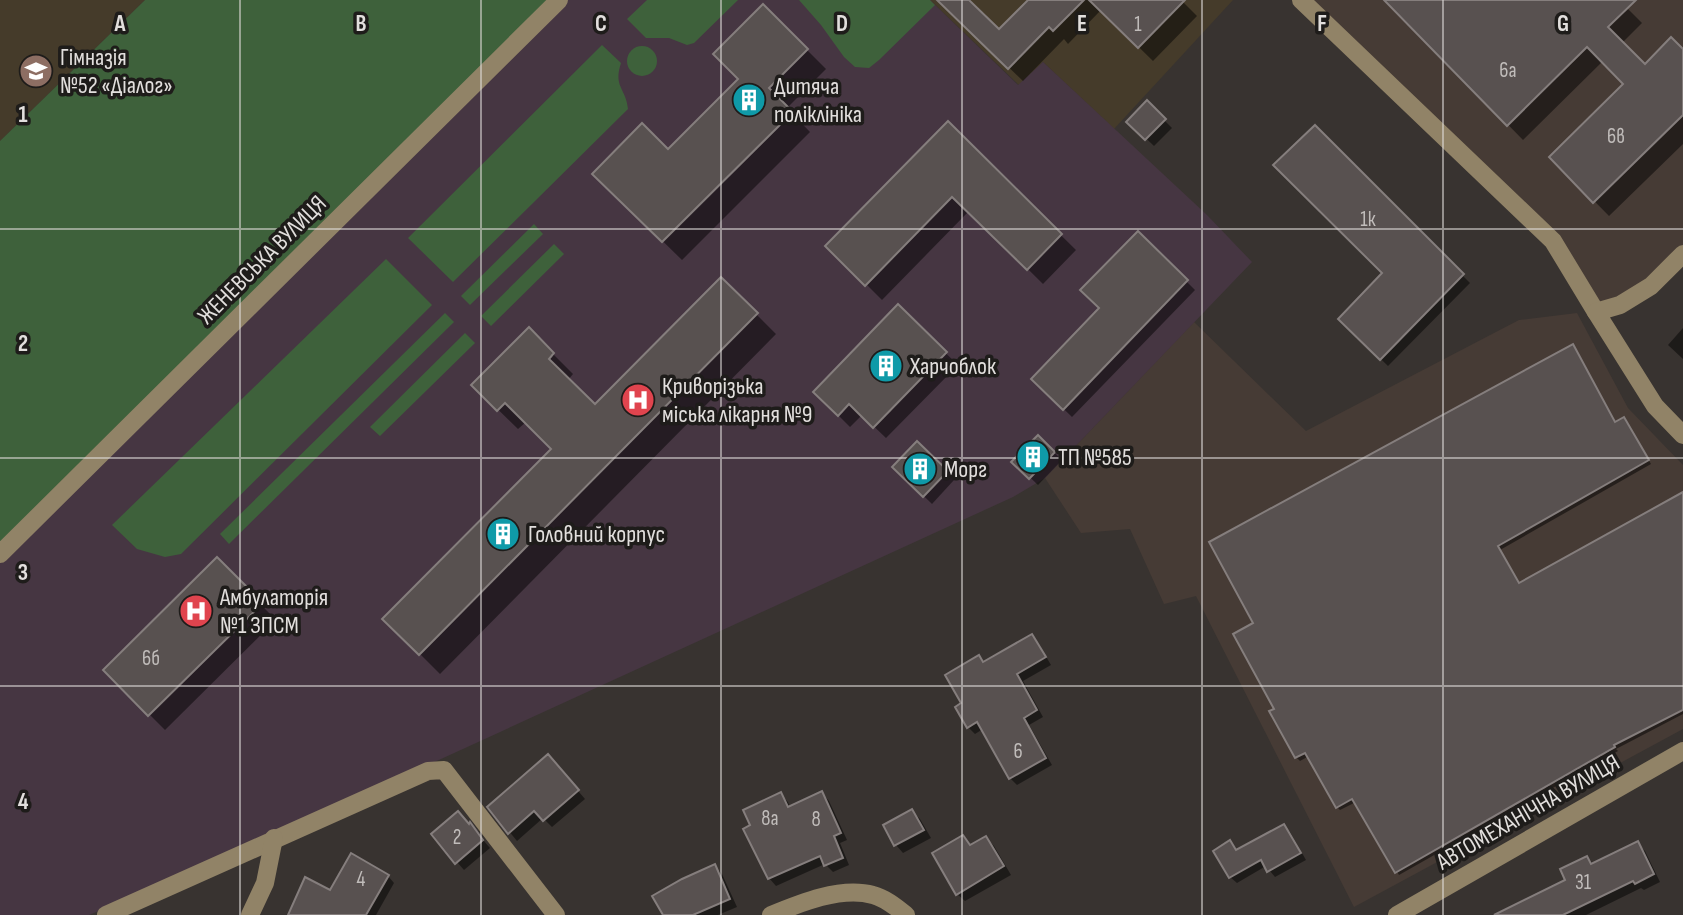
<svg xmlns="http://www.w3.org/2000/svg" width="1683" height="915" font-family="'Sofia Sans Condensed',sans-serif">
  <rect width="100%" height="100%" fill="#383330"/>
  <!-- built -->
  <g fill="#463b35">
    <path d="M1301 0H1683V254L1651 286 1596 312 1553 241Z"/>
    <path d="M1577 313 1628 408 1683 465V729L1354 907 1196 596 1164 604 1130 529 1081 533 1045 478 1194 322 1306 431 1519 320Z"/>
  </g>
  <!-- education -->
  <g fill="#453b2a">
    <path d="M0 0H145L0 141Z"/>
    <path d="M930 0H1233L1114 129 1043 62 1019 85Z"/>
  </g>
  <!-- medical -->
  <path fill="#463642" d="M559 0H930L1018 85 1043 62 1207 215 1252 262 1045 478 1013 497 227 857 89 915H0V555Z"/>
  <!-- green -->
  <g fill="#3e613b">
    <path d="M145 0H559L0 554V141Z"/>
    <path d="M647 0H738L694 43 687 45 669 38H646L627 19Z"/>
    <path d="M799 0H930L935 5 879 60 869 68 855 67 844 57 821 25Z"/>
    <path d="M602 45 621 63C613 87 626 88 628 109L453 282 408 238Z"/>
    <circle cx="642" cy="61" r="15"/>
    <path d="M534 224 543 234 470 305 461 296Z"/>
    <path d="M554 244 564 254 491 326 481 316Z"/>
    <path d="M386 259 432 305 181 554 165 557 137 549 112 525Z"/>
    <path d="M445 313 454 322 229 544 220 534Z"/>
    <path d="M465 333 475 343 380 436 370 427Z"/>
  </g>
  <!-- shadow -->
  <g fill="#0007">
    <path d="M939 0H967L999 31 1030 0H1181L1197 16 1153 61 1101 10 1068 44 1064 39 1023 81Z"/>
    <path d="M1397 0H1619L1642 23 1622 43 1645 66 1683 51V144L1609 216 1551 157 1626 84 1603 61 1523 140 1391 5Z"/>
    <path d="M763 6 826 69 787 108 810 132 682 260 594 174 668 152 741 79Z"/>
    <path d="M1147 103 1172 128 1154 146 1129 122Z"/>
    <path d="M948 124 1076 250 1043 284 969 211 882 300 828 246Z"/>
    <path d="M1315 128 1470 283 1388 366 1340 319 1384 273Z"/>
    <path d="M1138 233 1195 290 1072 417 1033 379 1102 309Z"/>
    <path d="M721 279 776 334 440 674 385 619 553 449 526 422 518 429 473 385 529 330 573 374 568 380 595 407Z"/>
    <path d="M898 307 958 365 886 438 862 415 850 427 815 392Z"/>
    <path d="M1683 328V359L1668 345Z"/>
    <path d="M1627 423 1651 464 1500 550 1519 585 1683 494V714L1616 749 1618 751 1399 875 1356 802 1340 810 1337 807 1309 756 1300 761 1296 757 1271 712 1616 424Z"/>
    <path d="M1038 437 1062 460 1038 485 1014 462Z"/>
    <path d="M917 444 954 480 932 504 894 467Z"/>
    <path d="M217 560 276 620 165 730 105 670Z"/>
    <path d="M1032 637 1038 643 1051 665 1023 681 1043 717 1029 725 1052 765 1017 785 1010 778 983 729 975 734 968 727 964 704 979 657 985 663Z"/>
    <path d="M556 765 585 799 552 827 543 818 517 841 489 807Z"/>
    <path d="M822 793 829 801 847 840 840 843 849 865 833 872 825 864 776 886 769 878 781 795 788 802 790 808Z"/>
    <path d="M912 811 920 819 931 838 903 853 896 845Z"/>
    <path d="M470 825 490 848 464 870 457 862Z"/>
    <path d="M1284 826 1290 832 1306 860 1275 877 1266 866 1237 883 1230 877V843L1237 852Z"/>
    <path d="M963 837 971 845 986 838 994 846 1011 875 965 901 957 894Z"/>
    <path d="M1637 843 1645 851 1660 882 1644 890 1641 888 1586 915H1496L1568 881 1587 858 1594 864Z"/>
    <path d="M715 866 722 874 737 907 718 915H665Z"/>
    <path d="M388 876 394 883 376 915H290L331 892Z"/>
  </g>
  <!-- building -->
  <g fill="#585150" stroke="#857e7d" stroke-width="2">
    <path d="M937 0H969L999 29 1028 0H1084L1053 31 1049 27 1008 69Z"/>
    <path d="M1089 0H1185L1138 48Z"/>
    <path d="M1384 0H1636L1608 27 1645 64 1671 37 1683 49V115L1593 203 1549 157 1623 84 1587 47 1507 126Z"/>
    <path d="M763 4 808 49 769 88 793 112 662 242 592 174 642 123 668 149 738 79 713 54Z"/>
    <path d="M1147 100 1166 119 1145 140 1126 122Z"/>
    <path d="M948 121 1062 234 1027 270 952 197 865 286 825 246Z"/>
    <path d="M1315 125 1464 274 1380 360 1338 319 1382 273 1273 165Z"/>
    <path d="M1138 231 1188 280 1063 410 1031 379 1099 308 1080 290Z"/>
    <path d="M721 277 758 313 419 655 382 619 551 449 505 403 497 411 471 385 529 327 554 353 549 359 595 404Z"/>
    <path d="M898 304 947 352 873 428 849 404 838 416 813 392Z"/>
    <path d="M1573 344 1615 422 1624 417 1649 460 1498 546 1519 583 1683 492V710L1614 745 1615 747 1395 873 1352 799 1336 808 1305 753 1295 758 1269 711 1274 709 1233 634 1253 623 1209 542Z"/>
    <path d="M1038 435 1055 452 1029 479 1011 462Z"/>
    <path d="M917 441 948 471 923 497 892 467Z"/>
    <path d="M217 557 263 603 148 716 103 670Z"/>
    <path d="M1032 634 1046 657 1017 674 1037 710 1024 718 1046 758 1009 779 977 722 967 728 955 707 961 703 945 675 979 655 983 662Z"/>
    <path d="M548 754 579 790 543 821 534 811 508 834 487 807Z"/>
    <path d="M822 791 841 833 834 836 843 858 824 866 820 856 768 879 743 829 750 825 743 810 781 792 788 807Z"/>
    <path d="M912 809 924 830 894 846 883 825Z"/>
    <path d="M458 811 469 824 470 822 483 840 455 864 431 834Z"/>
    <path d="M1284 824 1301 853 1267 872 1261 860 1229 878 1213 851 1230 840 1236 850Z"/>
    <path d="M963 835 970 845 986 836 1004 866 956 895 932 853Z"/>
    <path d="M1638 841 1654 874 1635 884 1633 881 1563 915H1494L1565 880 1560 869 1587 856 1591 864Z"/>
    <path d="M351 853 389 875 366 915H288L305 877 330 890Z"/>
    <path d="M715 864 730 899 693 915H663L652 896 682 879Z"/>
  </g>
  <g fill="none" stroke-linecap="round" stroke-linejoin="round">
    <!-- minor -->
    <g stroke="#918367" stroke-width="18">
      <path d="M1301 0 1553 241 1596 312"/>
      <path d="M1683 254 1651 286 1620 305 1596 312 1655 406 1683 435"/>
      <path d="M0 554 559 0"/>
      <path d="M106 915 428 771 444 770 556 915"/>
      <path d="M250 915 265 883 274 838"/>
      <path d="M771 915C800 903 841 886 873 895 885 898 896 907 906 915"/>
      <path d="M1397 915 1683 751"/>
    </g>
  </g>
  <!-- grid -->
  <path fill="none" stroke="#e2dfdd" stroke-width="2" stroke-opacity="0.55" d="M240 0V915M481 0V915M721 0V915M962 0V915M1202 0V915M1443 0V915M0 229H1683M0 458H1683M0 686H1683"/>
  <!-- icons -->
  <defs>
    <symbol id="school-disc" viewBox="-11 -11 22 22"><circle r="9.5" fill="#8d6e63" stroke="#1e1c1a"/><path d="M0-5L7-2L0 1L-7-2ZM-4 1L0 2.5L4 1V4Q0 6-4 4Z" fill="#fff"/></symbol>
    <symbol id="building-disc" viewBox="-11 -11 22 22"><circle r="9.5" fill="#0f9aa8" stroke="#1e1c1a"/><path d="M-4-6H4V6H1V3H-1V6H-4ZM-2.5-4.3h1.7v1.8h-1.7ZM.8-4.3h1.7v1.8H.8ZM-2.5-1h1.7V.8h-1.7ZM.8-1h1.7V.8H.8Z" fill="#fff"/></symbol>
    <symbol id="hospital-disc" viewBox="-11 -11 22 22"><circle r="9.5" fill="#e0444e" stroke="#1e1c1a"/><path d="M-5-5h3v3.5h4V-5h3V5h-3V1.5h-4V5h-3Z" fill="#fff"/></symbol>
  </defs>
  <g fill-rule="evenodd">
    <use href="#school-disc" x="17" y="52" width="38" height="38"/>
    <use href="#building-disc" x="730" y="81" width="38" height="38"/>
    <use href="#building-disc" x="867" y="347" width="38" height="38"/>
    <use href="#hospital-disc" x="619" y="381" width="38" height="38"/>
    <use href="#building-disc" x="1014" y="438" width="38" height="38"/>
    <use href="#building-disc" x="901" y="450" width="38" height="38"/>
    <use href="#building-disc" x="484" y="515" width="38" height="38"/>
    <use href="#hospital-disc" x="177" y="592" width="38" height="38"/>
  </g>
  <g text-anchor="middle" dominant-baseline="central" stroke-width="7" stroke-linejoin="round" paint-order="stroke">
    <!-- number labels -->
    <g font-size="21" fill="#c0bcba">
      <text x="1138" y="24">1</text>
      <text x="1508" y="70">6а</text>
      <text x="1616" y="136">6в</text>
      <text x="1368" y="219">1к</text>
      <text x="151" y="658">6б</text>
      <text x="1018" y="751">6</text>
      <text x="770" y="818">8а</text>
      <text x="816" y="819">8</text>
      <text x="457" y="837">2</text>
      <text x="361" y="879">4</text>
      <text x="1583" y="882">31</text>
    </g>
    <!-- poi labels -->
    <g font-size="24" fill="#e2dfdd" stroke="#1e1c1a" text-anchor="start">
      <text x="60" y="57">Гімназія<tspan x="60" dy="28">№52 «Діалог»</tspan></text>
      <text x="774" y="86">Дитяча<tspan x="774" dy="28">поліклініка</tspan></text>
      <text x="910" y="366">Харчоблок</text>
      <text x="662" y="386">Криворізька<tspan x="662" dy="28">міська лікарня №9</tspan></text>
      <text x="1058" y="457">ТП №585</text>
      <text x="944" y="469">Морг</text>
      <text x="528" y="534">Головний корпус</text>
      <text x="220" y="597">Амбулаторія<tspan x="220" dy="28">№1 ЗПСМ</tspan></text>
    </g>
    <!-- street labels -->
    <g font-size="24" fill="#e2dfdd" stroke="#1e1c1a">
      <text transform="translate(262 260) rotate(-45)">ЖЕНЕВСЬКА ВУЛИЦЯ</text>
      <text transform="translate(1528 812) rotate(-30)">АВТОМЕХАНІЧНА ВУЛИЦЯ</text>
    </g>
  </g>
  <g font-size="23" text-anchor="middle" font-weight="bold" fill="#e2dfdd" stroke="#1e1c1a" stroke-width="7" stroke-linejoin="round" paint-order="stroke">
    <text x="120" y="31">A</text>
    <text x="361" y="31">B</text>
    <text x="601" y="31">C</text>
    <text x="842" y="31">D</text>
    <text x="1082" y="31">E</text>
    <text x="1322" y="31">F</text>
    <text x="1563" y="31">G</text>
    <text x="23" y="122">1</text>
    <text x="23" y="351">2</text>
    <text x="23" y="580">3</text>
    <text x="23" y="809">4</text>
  </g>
</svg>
